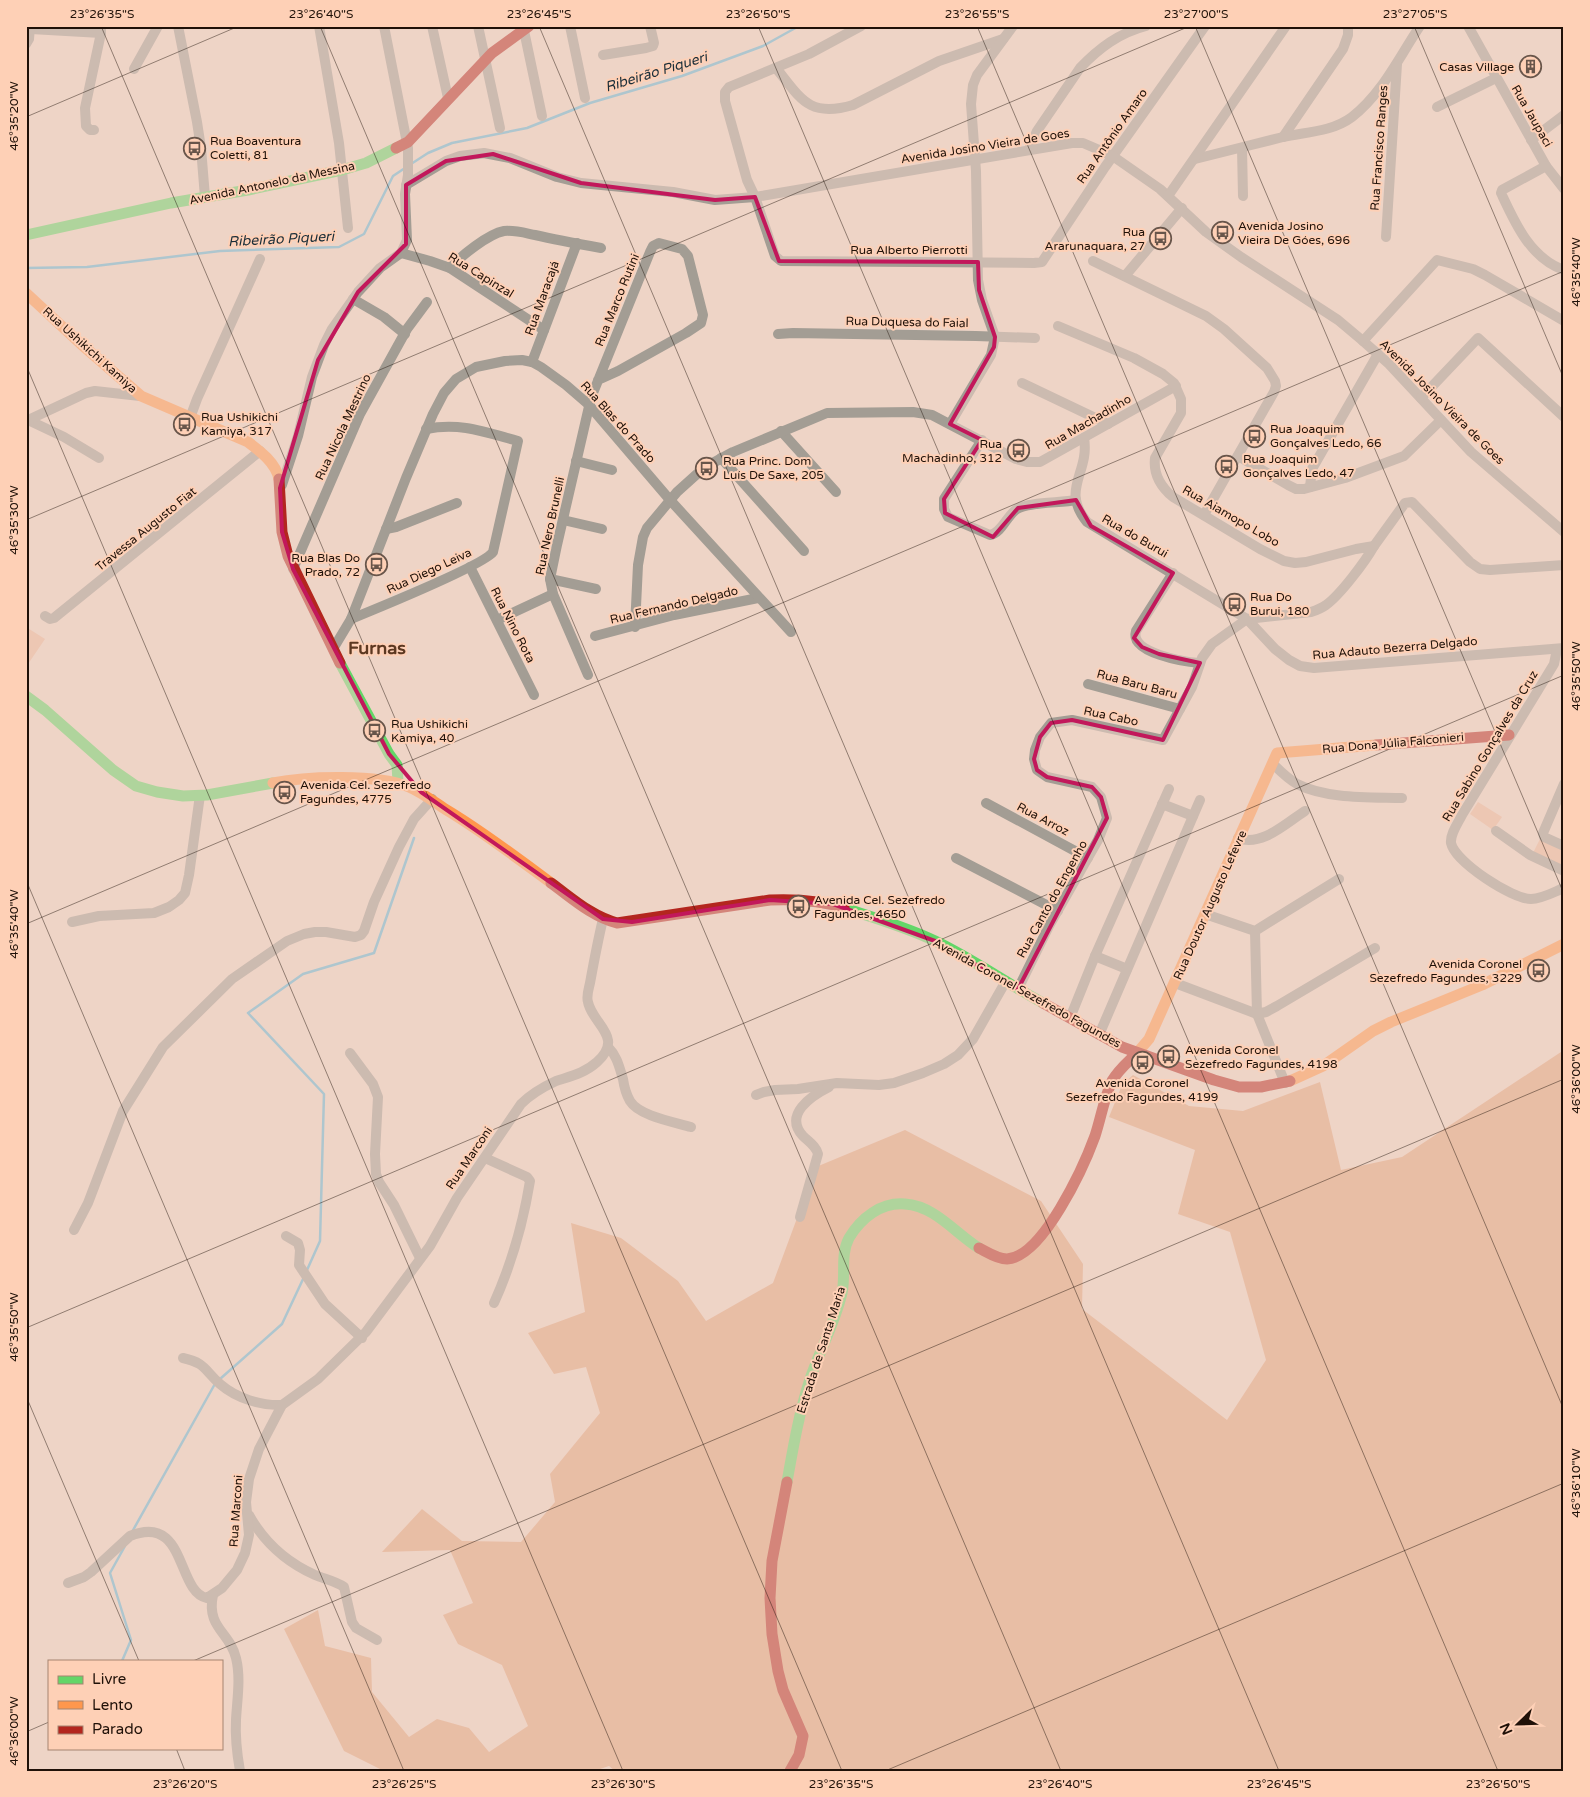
<svg xmlns="http://www.w3.org/2000/svg" width="1590" height="1797" font-family="'Varela Round',sans-serif">
  <rect width="100%" height="100%" fill="#eed4c6"/>
  <!-- green -->
  <g fill="#ebb89b">
    <path d="M26 627 45 639 26 667Z"/>
    <path d="M1478 802 1502 817 1493 830 1470 814Z"/>
    <path d="M1541 837 1564 847V870L1532 855Z"/>
  </g>
  <!-- forest -->
  <path fill="#e1a47d" d="M1564 1050V1771H615L609 1766 594 1771H384L344 1751 284 1629 318 1610 325 1646 371 1658 372 1692 409 1737 437 1719 469 1728 489 1752 528 1726 502 1665 458 1644 443 1615 473 1603 450 1550 382 1552 422 1509 462 1541 521 1542 555 1502 550 1474 600 1413 586 1367 554 1374 528 1333 585 1312 571 1223 621 1238 678 1281 706 1321 773 1283 816 1167 905 1130 1041 1201 1083 1264 1082 1309 1227 1420 1266 1360 1230 1232 1178 1214 1195 1150 1109 1117 1122 1085 1133 1075 1189 1106 1243 1111 1320 1082 1341 1170 1402 1157Z"/>
  <g fill="none" stroke-linecap="round" stroke-linejoin="round">
    <!-- stream -->
    <g stroke="#60b6d8" stroke-width="2.5">
      <path d="M411 164 428 153 452 143 527 128 590 103 682 76 763 46 799 26"/>
      <path d="M26 268 87 267 220 251 339 247 364 234 393 176 405 168"/>
      <path d="M307 1270 320 1241 324 1094 248 1013 303 974 374 953 414 838"/>
      <path d="M220 1379 282 1324 304 1277"/>
      <path d="M132 1532 216 1382"/>
      <path d="M122 1661 131 1640 110 1573 125 1546"/>
    </g>
    <!-- street -->
    <g stroke="#a39d94" stroke-width="10">
      <path d="M178 26 197 122 201 148 205 197"/>
      <path d="M319 26 339 143 348 228"/>
      <path d="M432 26 448 98"/>
      <path d="M478 26 500 128"/>
      <path d="M523 26 542 116"/>
      <path d="M570 26 585 98"/>
      <path d="M861 26 809 54 729 87 725 92V101L747 180 755 197 775 256 781 261 1034 263 1042 262 1105 167 1205 26"/>
      <path d="M1468 26 1546 166 1564 189"/>
      <path d="M31 29 101 33"/>
      <path d="M26 44 29 39 30 26"/>
      <path d="M603 55 646 48 653 46 654 43 650 26"/>
      <path d="M776 68C801 99 809 118 853 105L939 61 1003 39"/>
      <path d="M134 69 158 26"/>
      <path d="M1437 107 1496 78"/>
      <path d="M94 130H90L86 126 85 108 101 33V26"/>
      <path d="M1283 137 1343 49 1348 35V26"/>
      <path d="M1531 140 1564 115"/>
      <path d="M1242 148 1243 196"/>
      <path d="M1029 150 1037 131 1080 68C1099 48 1119 33 1146 26"/>
      <path d="M1195 159C1224 152 1254 144 1283 137 1306 132 1332 132 1352 117 1382 94 1399 57 1420 26"/>
      <path d="M1546 166 1502 190 1501 193C1515 223 1530 258 1564 270"/>
      <path d="M406 185 446 161 460 156 484 153 510 158 557 177 581 183 673 192 715 200 755 197 1072 143H1083L1097 149 1114 157 1160 189 1206 232 1241 257 1338 320 1363 341 1389 364 1471 452 1564 532"/>
      <path d="M1168 196 1286 26"/>
      <path d="M1386 237 1397 64"/>
      <path d="M401 253 430 261 450 268 544 330"/>
      <path d="M1093 261 1206 316 1224 329 1267 368 1275 381 1276 386 1274 392 1204 515"/>
      <path d="M450 268C461 256 488 234 504 231 515 230 525 233 535 235 557 240 579 244 601 248"/>
      <path d="M1125 276 1182 208"/>
      <path d="M353 299 384 317 405 334"/>
      <path d="M778 334 793 333 976 336 1035 338"/>
      <path d="M1363 341 1437 260 1473 269 1485 275 1564 321"/>
      <path d="M532 362 577 243"/>
      <path d="M1022 383 1108 424"/>
      <path d="M1421 398 1478 338 1564 417"/>
      <path d="M190 418 197 399 260 259"/>
      <path d="M28 420 64 437 99 458"/>
      <path d="M26 421 86 393 95 391 140 396"/>
      <path d="M950 424 991 355 995 337 982 300 978 280 976 171 971 104 973 85 977 75 1013 26"/>
      <path d="M781 431 836 492"/>
      <path d="M1084 438C1090 473 1060 489 1087 522L1247 619 1275 649 1289 660 1300 666 1314 668 1564 648"/>
      <path d="M982 440 944 499V509L948 517 990 535C1002 533 1007 515 1017 509 1028 502 1061 503 1076 500"/>
      <path d="M1238 456 1288 485 1296 489H1304L1345 478 1404 456 1441 420"/>
      <path d="M721 458 804 551"/>
      <path d="M576 461 612 470"/>
      <path d="M282 485 298 436 312 377 324 345 332 329 358 292 380 268 401 253 407 240 405 194 408 175V148L384 26"/>
      <path d="M1310 487 1312 469 1378 354"/>
      <path d="M563 520 602 529"/>
      <path d="M386 529 396 527 457 503"/>
      <path d="M1374 546 1405 503 1412 502 1470 562 1480 569 1490 570 1564 565"/>
      <path d="M470 567 534 695"/>
      <path d="M293 569 360 414 407 329 427 302"/>
      <path d="M1173 573 1136 631C1129 653 1185 662 1200 663"/>
      <path d="M550 579 596 589"/>
      <path d="M45 616 50 619 54 618 260 451"/>
      <path d="M351 619C373 610 484 565 493 552L518 441C485 432 460 422 426 429"/>
      <path d="M497 620 553 594"/>
      <path d="M635 627 638 565 643 537 647 528 677 492 697 474 709 465 733 452 827 413 913 412 932 415 1016 459 1027 462H1040L1176 386"/>
      <path d="M595 636 674 615 758 598"/>
      <path d="M333 649 351 619 406 478 433 414 444 393 456 379 476 367 505 361 522 360 532 362 541 367 566 385 588 404 670 500 791 632"/>
      <path d="M1557 649 1554 664 1462 815C1458 823 1450 834 1451 843 1455 862 1512 899 1531 899 1542 899 1554 892 1564 888"/>
      <path d="M588 675 553 594 550 579 557 545 591 398C610 350 630 301 650 252L653 246 659 243 682 249 688 256 703 315 701 323 686 333 618 371 598 380"/>
      <path d="M1088 684 1180 709"/>
      <path d="M1273 764C1280 771 1288 779 1297 784 1326 799 1370 797 1402 798"/>
      <path d="M1564 784 1543 833 1544 837 1564 846"/>
      <path d="M986 803 1088 858"/>
      <path d="M1162 804 1193 816"/>
      <path d="M1496 831 1530 855 1564 871"/>
      <path d="M1238 838C1262 847 1286 823 1305 811"/>
      <path d="M956 858 1058 911"/>
      <path d="M1205 914 1255 931 1339 879"/>
      <path d="M72 922 99 916 154 913 169 907 179 900 185 893 189 875 200 795"/>
      <path d="M1255 931 1257 1014 1285 1083"/>
      <path d="M1095 956 1127 969"/>
      <path d="M1175 983 1257 1014 1266 1012 1277 1006 1375 948"/>
      <path d="M1018 989 1049 926 1098 840 1107 818 1101 797 1092 787 1047 777 1037 770 1034 759 1035 750 1040 737 1051 723 1072 720 1163 740 1192 687 1202 658 1212 644 1247 619 1311 612C1317 610 1322 608 1326 605 1340 595 1365 562 1374 546L1356 549 1306 562 1295 563 1284 561 1260 549 1173 497C1161 487 1153 475 1155 458L1181 413V399L1174 383 1163 374 1134 358 1058 326"/>
      <path d="M1070 1018 1095 956 1169 789"/>
      <path d="M1099 1035 1200 800"/>
      <path d="M608 1047C617 1056 619 1066 623 1079 624 1086 626 1094 630 1101 639 1116 674 1122 691 1127"/>
      <path d="M350 1053 373 1084 378 1097 375 1154 376 1174 379 1182 394 1205 420 1258"/>
      <path d="M756 1095 764 1092 775 1090 798 1089 837 1083 879 1085 894 1083 923 1073 944 1064 958 1055 973 1039 1006 981"/>
      <path d="M485 1158 527 1177 530 1181C523 1224 512 1263 494 1303"/>
      <path d="M800 1217 818 1154C816 1146 809 1142 803 1136 783 1115 811 1096 829 1087"/>
      <path d="M74 1230 88 1203 123 1111 163 1047 232 979 287 941 304 934 315 932H326L355 937 361 935 364 931 374 902 399 847 414 819 432 799"/>
      <path d="M286 1236 298 1243 300 1250 299 1265 325 1304 362 1338"/>
      <path d="M183 1358C206 1363 204 1370 220 1384 236 1398 261 1406 282 1405"/>
      <path d="M249 1515C264 1542 286 1562 315 1575 324 1579 335 1581 344 1587L352 1622 356 1628 377 1640"/>
      <path d="M68 1583 84 1577 91 1572 130 1536C187 1513 176 1592 207 1598L222 1588 237 1570 245 1553 249 1535 246 1502 249 1479 259 1449 282 1405 318 1379 366 1332 430 1246 457 1198 521 1104C531 1094 543 1087 556 1081 571 1076 585 1073 597 1062 625 1037 592 1024 588 1002 586 996 589 988 590 983 594 961 598 940 603 919"/>
      <path d="M213 1595C206 1628 230 1632 236 1658 241 1678 237 1700 236 1720 235 1738 237 1754 240 1771"/>
    </g>
    <!-- fast -->
    <g stroke="#63d668" stroke-width="11">
      <path d="M26 235 171 203 248 190 342 170 366 163 396 148"/>
      <path d="M340 663 389 754 397 765 398 782"/>
      <path d="M26 696 45 710 113 770 136 786 157 792 183 796 207 795 273 783"/>
      <path d="M844 908C875 918 906 927 935 941 973 959 1006 983 1043 1003"/>
      <path d="M787 1482C793 1448 799 1413 810 1379 820 1350 835 1323 842 1293 846 1275 840 1255 849 1238 861 1218 881 1202 905 1204 935 1206 955 1233 979 1248"/>
    </g>
    <!-- slow -->
    <g stroke="#ff974d" stroke-width="11">
      <path d="M26 293 81 344 141 396 248 442C260 451 276 463 279 479"/>
      <path d="M273 783C307 776 378 774 409 787 421 792 433 801 445 809 482 831 516 857 551 883"/>
      <path d="M1137 1053 1149 1039 1277 753 1376 745"/>
      <path d="M1290 1081 1323 1066 1373 1031 1391 1022 1482 985 1564 944"/>
    </g>
    <!-- jam -->
    <g stroke="#b3261e" stroke-width="11">
      <path d="M396 148 408 142 492 53 529 26"/>
      <path d="M279 479 282 532 288 556 340 663"/>
      <path d="M1376 745 1509 735"/>
      <path d="M551 883C572 898 591 916 617 923L770 900C795 899 820 900 844 908"/>
      <path d="M1043 1003 1122 1047 1214 1080 1239 1087H1261L1290 1081"/>
      <path d="M979 1248C987 1252 997 1259 1007 1259 1043 1257 1084 1166 1095 1136 1101 1118 1104 1098 1112 1081 1118 1070 1128 1062 1137 1053"/>
      <path d="M787 1482 772 1561 770 1598 772 1634 778 1671 783 1690 803 1736 799 1755 790 1771"/>
    </g>
  </g>
  <!-- marked area -->
  <path d="M0 0H1590V1797H0ZM493 154 581 183 715 200 755 197 779 261 978 262 979 290 995 337 994 347 950 424 982 440 944 499 945 513 993 537 1018 508 1076 500 1091 526 1173 573 1134 638 1142 647 1159 654 1200 663 1163 740 1072 720 1051 723 1040 737 1034 759 1037 770 1047 777 1092 787 1101 797 1107 818 1018 989 935 941 833 904 770 900 632 922 603 919 421 792 389 754 293 569 282 532 280 488 318 360 358 292 406 244V185L446 161Z" fill="#eed4c6" fill-opacity=".55" fill-rule="evenodd"/>
  <path fill="none" stroke="#c2185b" stroke-width="4" stroke-linejoin="round" d="M493 154 581 183 715 200 755 197 779 261 978 262 979 290 995 337 994 347 950 424 982 440 944 499 945 513 993 537 1018 508 1076 500 1091 526 1173 573 1134 638 1142 647 1159 654 1200 663 1163 740 1072 720 1051 723 1040 737 1034 759 1037 770 1047 777 1092 787 1101 797 1107 818 1018 989 935 941 833 904 770 900 632 922 603 919 421 792 389 754 293 569 282 532 280 488 318 360 358 292 406 244V185L446 161Z"/>
  <!-- ticks -->
  <path fill="none" stroke="#201108" stroke-width="1" stroke-opacity="0.45" d="M101 26 842 1771M320 26 1061 1771M539 26 1279 1771M758 26 1498 1771M977 26 1564 1410M1195 26 1564 894M1414 26 1564 379M26 117 239 26M26 365 623 1771M26 520 1190 26M26 880 404 1771M26 924 1564 271M26 1328 1564 675M26 1396 139 1661M193 1661 1564 1079M26 1732 49 1722M176 1748 185 1771M885 1771 1564 1483"/>
  <!-- icons -->
  <defs>
    <symbol id="building-ring" viewBox="-11 -11 22 22"><circle r="9.5" fill="#fed0b6" stroke="#68554a" stroke-width="1.5"/><path d="M-4-6H4V6H1V3H-1V6H-4ZM-2.5-4.3h1.7v1.8h-1.7ZM.8-4.3h1.7v1.8H.8ZM-2.5-1h1.7V.8h-1.7ZM.8-1h1.7V.8H.8Z" fill="#68554a"/></symbol>
    <symbol id="bus-ring" viewBox="-11 -11 22 22"><circle r="9.5" fill="#fed0b6" stroke="#68554a" stroke-width="1.5"/><path d="M-5-6H5V4H4V6H2V4H-2V6H-4V4H-5ZM-3.5-4V0h7V-4ZM-3.5 1.2v1.5H-2V1.2ZM2 1.2v1.5H3.5V1.2Z" fill="#68554a"/></symbol>
  </defs>
  <g fill-rule="evenodd">
    <use href="#building-ring" x="1518" y="54" width="25" height="25"/>
    <use href="#bus-ring" x="182" y="136" width="25" height="25"/>
    <use href="#bus-ring" x="1210" y="220" width="25" height="25"/>
    <use href="#bus-ring" x="1148" y="226" width="25" height="25"/>
    <use href="#bus-ring" x="172" y="412" width="25" height="25"/>
    <use href="#bus-ring" x="1242" y="424" width="25" height="25"/>
    <use href="#bus-ring" x="1006" y="438" width="25" height="25"/>
    <use href="#bus-ring" x="1214" y="454" width="25" height="25"/>
    <use href="#bus-ring" x="694" y="456" width="25" height="25"/>
    <use href="#bus-ring" x="364" y="552" width="25" height="25"/>
    <use href="#bus-ring" x="1222" y="592" width="25" height="25"/>
    <use href="#bus-ring" x="362" y="718" width="25" height="25"/>
    <use href="#bus-ring" x="272" y="780" width="25" height="25"/>
    <use href="#bus-ring" x="786" y="894" width="25" height="25"/>
    <use href="#bus-ring" x="1526" y="958" width="25" height="25"/>
    <use href="#bus-ring" x="1156" y="1044" width="25" height="25"/>
    <use href="#bus-ring" x="1130" y="1050" width="25" height="25"/>
  </g>
  <g text-anchor="middle" dominant-baseline="central" stroke-width="4" stroke-linejoin="round" paint-order="stroke">
    <!-- poi labels -->
    <g font-size="12" fill="#201108" stroke="#fed0b6" text-anchor="start">
      <text x="1514" y="67" text-anchor="end">Casas Village</text>
      <text x="210" y="141">Rua Boaventura<tspan x="210" dy="14">Coletti, 81</tspan></text>
      <text x="1238" y="226">Avenida Josino<tspan x="1238" dy="14">Vieira De Góes, 696</tspan></text>
      <text x="1145" y="232" text-anchor="end">Rua<tspan x="1145" dy="14">Ararunaquara, 27</tspan></text>
      <text x="201" y="417">Rua Ushikichi<tspan x="201" dy="14">Kamiya, 317</tspan></text>
      <text x="1270" y="429">Rua Joaquim<tspan x="1270" dy="14">Gonçalves Ledo, 66</tspan></text>
      <text x="1002" y="444" text-anchor="end">Rua<tspan x="1002" dy="14">Machadinho, 312</tspan></text>
      <text x="1243" y="459">Rua Joaquim<tspan x="1243" dy="14">Gonçalves Ledo, 47</tspan></text>
      <text x="723" y="461">Rua Princ. Dom<tspan x="723" dy="14">Luís De Saxe, 205</tspan></text>
      <text x="360" y="558" text-anchor="end">Rua Blas Do<tspan x="360" dy="14">Prado, 72</tspan></text>
      <text x="1250" y="597">Rua Do<tspan x="1250" dy="14">Burui, 180</tspan></text>
      <text x="391" y="724">Rua Ushikichi<tspan x="391" dy="14">Kamiya, 40</tspan></text>
      <text x="300" y="785">Avenida Cel. Sezefredo<tspan x="300" dy="14">Fagundes, 4775</tspan></text>
      <text x="814" y="900">Avenida Cel. Sezefredo<tspan x="814" dy="14">Fagundes, 4650</tspan></text>
      <text x="1522" y="964" text-anchor="end">Avenida Coronel<tspan x="1522" dy="14">Sezefredo Fagundes, 3229</tspan></text>
      <text x="1185" y="1050">Avenida Coronel<tspan x="1185" dy="14">Sezefredo Fagundes, 4198</tspan></text>
      <text x="1142" y="1083" text-anchor="middle">Avenida Coronel<tspan x="1142" dy="14">Sezefredo Fagundes, 4199</tspan></text>
    </g>
    <!-- street labels -->
    <g font-size="12" fill="#201108" stroke="#fed0b6">
      <text transform="translate(1532 116) rotate(60)">Rua Jaupaci</text>
      <text transform="translate(1112 136) rotate(-55)">Rua Antônio Amaro</text>
      <text transform="translate(985 146) rotate(-9)">Avenida Josino Vieira de Goes</text>
      <text transform="translate(1379 148) rotate(-86)">Rua Francisco Ranges</text>
      <text transform="translate(272 183) rotate(-12)">Avenida Antonelo da Messina</text>
      <text x="909" y="250">Rua Alberto Pierrotti</text>
      <text transform="translate(481 275) rotate(32)">Rua Capinzal</text>
      <text transform="translate(542 298) rotate(-70)">Rua Maracajá</text>
      <text transform="translate(617 300) rotate(-68)">Rua Marco Rutini</text>
      <text transform="translate(907 322) rotate(1)">Rua Duquesa do Faial</text>
      <text transform="translate(90 350) rotate(42)">Rua Ushikichi Kamiya</text>
      <text transform="translate(1442 402) rotate(45)">Avenida Josino Vieira de Goes</text>
      <text transform="translate(618 422) rotate(48)">Rua Blas do Prado</text>
      <text transform="translate(1088 422) rotate(-30)">Rua Machadinho</text>
      <text transform="translate(343 427) rotate(-65)">Rua Nicola Mestrino</text>
      <text transform="translate(1231 516) rotate(30)">Rua Aiamopo Lobo</text>
      <text transform="translate(550 526) rotate(-78)">Rua Nero Brunelli</text>
      <text transform="translate(146 529) rotate(-39)">Travessa Augusto Fiat</text>
      <text transform="translate(1135 536) rotate(30)">Rua do Burui</text>
      <text transform="translate(429 571) rotate(-25)">Rua Diego Leiva</text>
      <text transform="translate(674 605) rotate(-13)">Rua Fernando Delgado</text>
      <text transform="translate(513 625) rotate(63)">Rua Nino Rota</text>
      <text transform="translate(1395 648) rotate(-5)">Rua Adauto Bezerra Delgado</text>
      <text transform="translate(1137 684) rotate(15)">Rua Baru Baru</text>
      <text transform="translate(1111 716) rotate(12)">Rua Cabo</text>
      <text transform="translate(1393 743) rotate(-5)">Rua Dona Júlia Falconieri</text>
      <text transform="translate(1490 746) rotate(-59)">Rua Sabino Gonçalves da Cruz</text>
      <text transform="translate(1043 819) rotate(28)">Rua Arroz</text>
      <text transform="translate(1052 899) rotate(-61)">Rua Canto do Engenho</text>
      <text transform="translate(1210 905) rotate(-66)">Rua Doutor Augusto Lefevre</text>
      <text transform="translate(1027 993) rotate(29)">Avenida Coronel Sezefredo Fagundes</text>
      <text transform="translate(469 1158) rotate(-56)">Rua Marconi</text>
      <text transform="translate(821 1350) rotate(-72)">Estrada de Santa Maria</text>
      <text transform="translate(236 1511) rotate(-86)">Rua Marconi</text>
    </g>
    <!-- water labels -->
    <g font-size="14" font-style="italic" fill="#192d38" stroke="#fed0b6">
      <text transform="translate(656 72) rotate(-17)">Ribeirão Piqueri</text>
      <text transform="translate(281 239) rotate(-3)">Ribeirão Piqueri</text>
    </g>
    <!-- district labels -->
    <g font-size="18" font-weight="bold" fill="#5c3821" stroke="#fed0b6">
      <text x="377" y="648">Furnas</text>
    </g>
  </g>
  <!-- border -->
  <rect width="1590" height="1797" fill="none" stroke="#fed0b6" stroke-width="55"/>
  <!-- legend -->
  <rect x="48" y="1660" width="175" height="90" fill="#fed0b6" stroke="#a58470"/>
  <rect x="58" y="1676" width="25" height="8" fill="#63d668" stroke="#a58470"/>
  <text x="92" y="1684" font-size="15" fill="#201108">Livre</text>
  <rect x="58" y="1701" width="25" height="8" fill="#ff974d" stroke="#a58470"/>
  <text x="92" y="1710" font-size="15" fill="#201108">Lento</text>
  <rect x="58" y="1726" width="25" height="8" fill="#b3261e" stroke="#a58470"/>
  <text x="92" y="1734" font-size="15" fill="#201108">Parado</text>
  <!-- north arrow -->
  <g transform="translate(1518 1724) rotate(247)" stroke="#fed0b6" stroke-width="4" paint-order="stroke">
  <path d="M0-4L9 19L0 12L-9 19Z" fill="#201108"/>
  <text y="-8" font-size="14" font-weight="bold" text-anchor="middle" fill="#201108">N</text>
  </g>
  <rect x="28" y="28" width="1534" height="1742" fill="none" stroke="#201108" stroke-width="2"/>
  <g font-size="12" text-anchor="middle" fill="#201108">
    <text x="102" y="18">23°26'35"S</text>
    <text x="321" y="18">23°26'40"S</text>
    <text x="539" y="18">23°26'45"S</text>
    <text x="758" y="18">23°26'50"S</text>
    <text x="977" y="18">23°26'55"S</text>
    <text x="1196" y="18">23°27'00"S</text>
    <text x="1415" y="18">23°27'05"S</text>
    <text transform="translate(14 116) rotate(-90)" y="4">46°35'20"W</text>
    <text transform="translate(1576 272) rotate(-90)" y="4">46°35'40"W</text>
    <text transform="translate(14 520) rotate(-90)" y="4">46°35'30"W</text>
    <text transform="translate(1576 676) rotate(-90)" y="4">46°35'50"W</text>
    <text transform="translate(14 924) rotate(-90)" y="4">46°35'40"W</text>
    <text transform="translate(1576 1079) rotate(-90)" y="4">46°36'00"W</text>
    <text transform="translate(14 1327) rotate(-90)" y="4">46°35'50"W</text>
    <text transform="translate(1576 1483) rotate(-90)" y="4">46°36'10"W</text>
    <text transform="translate(14 1731) rotate(-90)" y="4">46°36'00"W</text>
    <text x="185" y="1788">23°26'20"S</text>
    <text x="404" y="1788">23°26'25"S</text>
    <text x="623" y="1788">23°26'30"S</text>
    <text x="841" y="1788">23°26'35"S</text>
    <text x="1060" y="1788">23°26'40"S</text>
    <text x="1279" y="1788">23°26'45"S</text>
    <text x="1498" y="1788">23°26'50"S</text>
  </g>
</svg>
